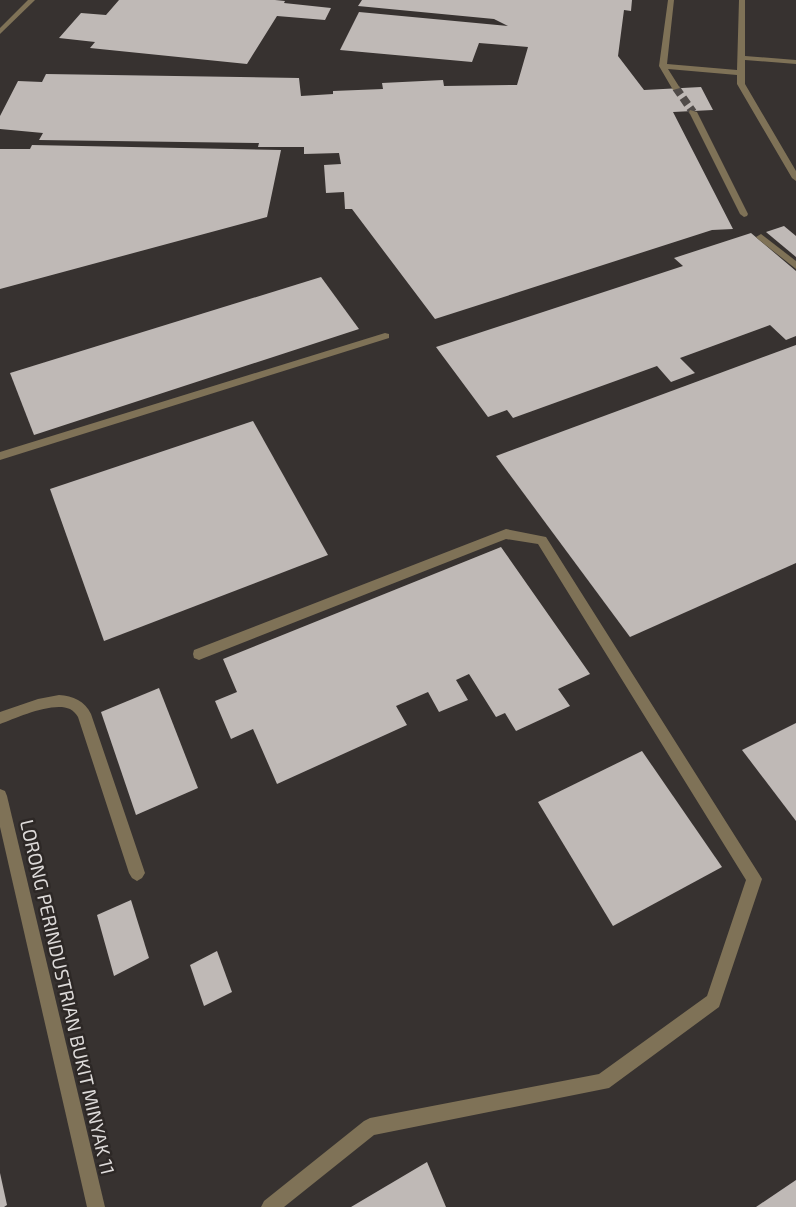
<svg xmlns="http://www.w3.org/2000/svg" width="796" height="1207" font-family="'Exo 2',sans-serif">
  <rect width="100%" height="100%" fill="#373230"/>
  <!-- building -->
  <g fill="#bfb9b6">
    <path d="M119 0H275L285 1 284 3 331 8 325 20 277 16 247 64 90 48 95 42 59 38 81 13 106 15Z"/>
    <path d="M362 0H632L631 11 624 10 618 56 644 90 701 87 713 110 673 112 733 229 712 230 435 319 352 209H345L344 192 326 193 324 165 341 164 339 153 304 154V147H258L259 143 39 140 43 133 0 129V116L18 81 42 82 46 74 299 78 301 96 333 94V91L383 89 382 83 443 80 444 86 517 85 528 47 479 43 472 62 340 50 359 12 508 26 494 19 358 6Z"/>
    <path d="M32 145 281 150 267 217 0 289V149H30Z"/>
    <path d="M784 226 796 236V257L766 232Z"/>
    <path d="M751 233 796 271V336L786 340 770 325 680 358 695 373 671 382 657 366 513 418 507 410 488 417 436 347 683 266 674 258Z"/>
    <path d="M321 277 359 329 34 435 10 373Z"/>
    <path d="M796 345V563L630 637 496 456Z"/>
    <path d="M253 421 328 555 104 641 50 489Z"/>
    <path d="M501 547 590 674 558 689 570 706 516 731 505 713 496 717 469 674 456 680 468 700 439 712 428 692 396 706 407 725 277 784 253 729 231 739 215 701 237 692 223 659Z"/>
    <path d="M159 688 198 788 136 815 101 712Z"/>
    <path d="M796 723V821L742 750Z"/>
    <path d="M642 751 722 867 613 926 538 802Z"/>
    <path d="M131 900 149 958 114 976 97 915Z"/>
    <path d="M217 951 232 992 204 1006 190 965Z"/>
    <path d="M427 1162 446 1207H351Z"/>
    <path d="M0 1173 7 1205 4 1207H0Z"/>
    <path d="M796 1180V1207H756Z"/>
  </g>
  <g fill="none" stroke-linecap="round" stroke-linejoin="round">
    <!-- minor-tunnel -->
    <path stroke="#504b49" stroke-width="8" stroke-dasharray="8 4" stroke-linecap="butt" d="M676 88 693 112"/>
    <!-- minor -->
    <g fill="#7f7257" fill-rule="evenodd">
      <path d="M28 0H35L0 34V28Z"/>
      <path d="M668 0H674L667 64 737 70 739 0H745V56L796 60V64L745 60V84L796 171V181L792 178 737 84V75L668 69 680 88 673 90 659 66Z"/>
      <path d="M690 110 697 112 748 214 747 216 744 217 740 214 689 112Z"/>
      <path d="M761 234 796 261V269L758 239 756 237Z"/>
      <path d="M385 333 389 334V338L0 460V452Z"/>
      <path d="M506 529 546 537 759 874 762 879 721 1001 719 1007 609 1088 374 1135 284 1207H261L264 1201 364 1121 370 1118 599 1074 707 996 746 880 538 544 506 539 204 658 199 660 194 658 193 654 194 650Z"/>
      <path d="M59 695C73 696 85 701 91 714L145 873 142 878 137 881 132 878 129 873 78 717C76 714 74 711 70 709 53 701 16 718 0 724V712L38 699Z"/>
      <path d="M0 789 5 791 7 796 105 1207H87L0 827Z"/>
    </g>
  </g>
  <g text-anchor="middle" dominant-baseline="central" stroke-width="5" stroke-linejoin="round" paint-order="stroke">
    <!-- near-street labels -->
    <g font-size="19" fill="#dddad9" stroke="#2d2826">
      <text transform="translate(68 997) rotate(77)">LORONG PERINDUSTRIAN BUKIT MINYAK 11</text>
    </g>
  </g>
</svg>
